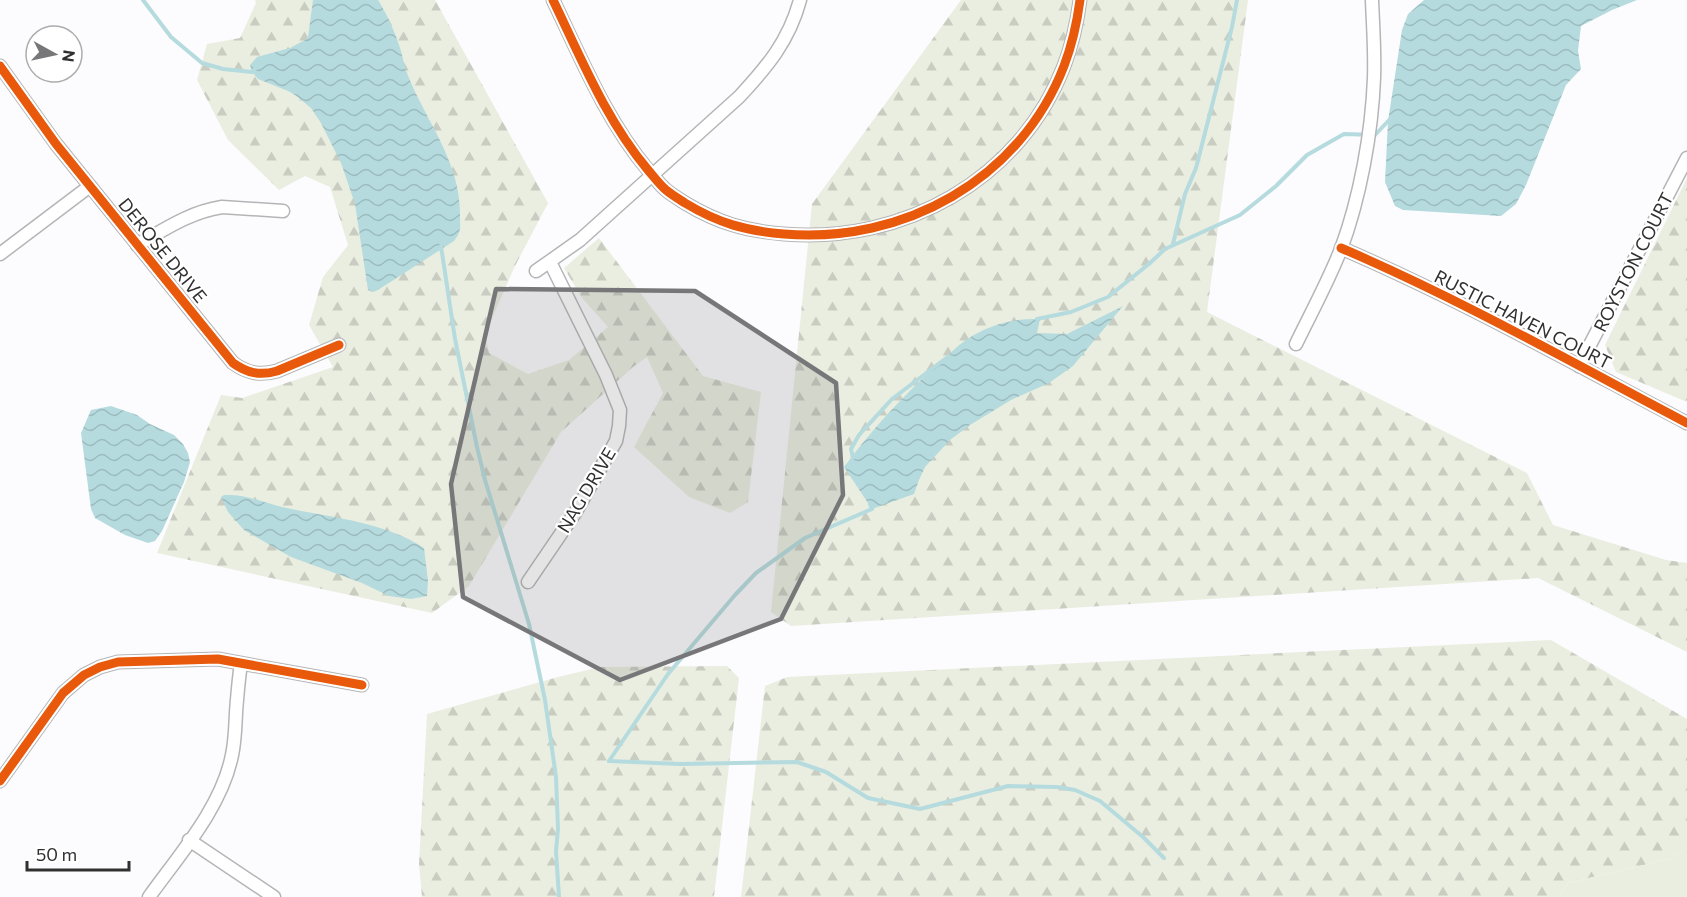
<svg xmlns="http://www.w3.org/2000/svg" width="1687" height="897" font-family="Commissioner,sans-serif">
  <defs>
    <pattern id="forest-firs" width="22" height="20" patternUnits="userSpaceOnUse" patternTransform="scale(1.5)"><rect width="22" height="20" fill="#eaeee0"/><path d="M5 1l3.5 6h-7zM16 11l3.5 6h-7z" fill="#c9ccc1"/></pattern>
    <pattern id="water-waves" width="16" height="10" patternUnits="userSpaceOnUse" patternTransform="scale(1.5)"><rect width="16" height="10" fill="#b5dbde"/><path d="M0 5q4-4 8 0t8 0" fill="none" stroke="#9cbcbf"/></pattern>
  </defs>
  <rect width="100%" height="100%" fill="#fcfcfe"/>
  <!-- forest -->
  <g fill="url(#forest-firs)">
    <path d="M255 0H435L548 203 515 266 485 334 489 353 528 374 569 360 608 327 582 298 564 268 599 238 703 376 761 392 748 502 730 513 689 497 634 447 663 393 647 357 633 367 561 432 469 586 432 613 157 553 221 395 242 398 333 367 309 325 323 277 348 245 330 187 305 176 279 190 228 140 197 80 207 44 240 38 256 3Z"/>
    <path d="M961 0H1248L1207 312 1527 473 1553 525 1666 560 1687 563V652L1538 578 791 626 771 612 812 204Z"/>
    <path d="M1687 178V402L1616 372 1605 345Z"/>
    <path d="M1551 640 1687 719V848L1669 859 1568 883 1559 897H741L765 686 787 677Z"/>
    <path d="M727 666 739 678 714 897H422L419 864 427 714 558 677 600 667Z"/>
  </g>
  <!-- park -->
  <path fill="#eaeee0" d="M1687 848V897H1559L1568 883 1669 859Z"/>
  <!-- water -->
  <g fill="url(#water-waves)">
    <path d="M313 0H378C388 16 395 32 401 51 403 58 404 66 407 73 425 120 461 162 460 215 460 227 462 231 454 241L378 290 373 292 368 290 355 204 341 163 321 123 311 108 295 95 288 91 258 79 252 72 250 65 257 57 290 48 305 40 308 37Z"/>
    <path d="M1424 0H1637L1612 10 1581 26 1578 51 1581 69 1566 85 1526 185 1516 204 1501 216 1403 210 1395 206 1385 182 1388 121 1402 30 1408 14Z"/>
    <path d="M1123 306 1073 366 1049 383 1011 400 970 425 950 440 925 467 919 480 914 494 872 509 844 467C872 429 903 396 938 364 947 356 956 347 966 340 988 325 1014 318 1040 319L1037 333 1067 334Z"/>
    <path d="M111 406 137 415 150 424 174 435 183 444 188 453 190 462 184 482 162 531 155 541 148 543 125 535 95 518 91 509 81 433 91 410Z"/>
    <path d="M224 495C247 494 261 502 282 507 327 517 386 522 424 548L428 581 427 596 411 599 389 596 362 583 291 557 244 530 228 512 221 497Z"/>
  </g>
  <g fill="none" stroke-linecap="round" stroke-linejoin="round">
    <!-- stream -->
    <g stroke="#b5dbde" stroke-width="4">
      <path d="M143 0 171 37 202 63 223 69 252 72 255 69"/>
      <path d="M1173 244 1185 194 1196 168 1232 27 1237 0"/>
      <path d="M441 246 455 339 477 447 485 480 529 624 545 700 556 777 558 829 556 851 559 897"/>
      <path d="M1037 319 1071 312 1108 297 1150 263 1165 249 1240 215 1276 186 1307 155 1344 134 1375 135 1391 118"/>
      <path d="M853 458 851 449 859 435 892 399 949 356"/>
      <path d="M609 761 668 674 735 595 756 573 805 538 872 509 870 504"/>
      <path d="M609 761 680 764 797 762 826 772 868 798 920 809 1008 786 1057 787 1075 790 1100 801 1143 837 1164 858"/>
    </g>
    <defs>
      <g id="minor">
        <path d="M553 0C581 58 606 120 648 170 654 177 660 185 666 190 672 195 679 199 685 203 718 223 746 231 784 234 903 244 1020 180 1064 66 1072 45 1077 23 1080 0"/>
        <path d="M0 66 56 144 233 363C247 373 260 376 277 371L339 345"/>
        <path d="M137 245C165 229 190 212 222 207L283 211"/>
        <path d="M1341 248C1460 299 1573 363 1687 423"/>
        <path d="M0 254 90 186"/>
        <path d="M536 271 580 240 739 97C767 67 789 41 800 0"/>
        <path d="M1296 344C1311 313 1328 282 1341 249 1360 198 1372 132 1374 78 1375 52 1373 26 1372 0"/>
        <path d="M1579 366 1687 158"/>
        <path d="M528 582 575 513 616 441 619 426 620 410 606 375 550 262"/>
        <path d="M0 781 63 693 84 675 100 667 118 662 218 659 362 685"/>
        <path d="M189 840 274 897"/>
        <path d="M149 897C179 855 222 807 232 755 236 737 235 719 237 700 238 688 239 676 241 664"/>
      </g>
    </defs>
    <!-- minor casing -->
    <use href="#minor" stroke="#b4b5b6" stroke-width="15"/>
    <!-- minor -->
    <use href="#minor" stroke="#fff" stroke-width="12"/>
    <defs>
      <g id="cycleway">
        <path d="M553 0C581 58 606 120 648 170 654 177 660 185 666 190 672 195 679 199 685 203 718 223 746 231 784 234 903 244 1020 180 1064 66 1072 45 1077 23 1080 0"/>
        <path d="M0 66 56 144 233 363C247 373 260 376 277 371L339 345"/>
        <path d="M1341 248C1460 299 1573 363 1687 423"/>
        <path d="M0 781 63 693 84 675 100 667 118 662 218 659 362 685"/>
      </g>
    </defs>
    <!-- cycleway casing -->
    <use href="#cycleway" stroke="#fff" stroke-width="13"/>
    <!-- cycleway -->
    <use href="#cycleway" stroke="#e8590c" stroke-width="9"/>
  </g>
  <!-- marked area -->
  <path fill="#777779" fill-opacity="0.2" stroke="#777779" stroke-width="4.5" stroke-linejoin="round" d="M496 289 695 291 836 383 843 495 781 619 620 680 463 597 451 484Z"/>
  <g text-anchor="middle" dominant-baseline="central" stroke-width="4.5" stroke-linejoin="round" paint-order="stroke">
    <!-- street labels -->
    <g font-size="18" fill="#303031" stroke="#fff">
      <text transform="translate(163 250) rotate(51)">DEROSE DRIVE</text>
      <text transform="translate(1633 262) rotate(-63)">ROYSTON COURT</text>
      <text transform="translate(1523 319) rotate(27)">RUSTIC HAVEN COURT</text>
      <text transform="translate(586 490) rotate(-59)">NAG DRIVE</text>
    </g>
  </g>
  <!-- north arrow -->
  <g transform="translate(54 54) rotate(98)"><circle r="28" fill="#ffffff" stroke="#acacad" stroke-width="1.5"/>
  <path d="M0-4.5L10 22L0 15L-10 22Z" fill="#777779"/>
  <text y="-9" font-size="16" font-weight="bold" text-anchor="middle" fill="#303031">N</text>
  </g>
  <!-- scale -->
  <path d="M27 861v9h102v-9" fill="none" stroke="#303031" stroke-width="3"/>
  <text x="36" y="861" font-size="18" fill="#303031" stroke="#ffffff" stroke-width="4.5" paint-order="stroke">50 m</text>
</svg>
